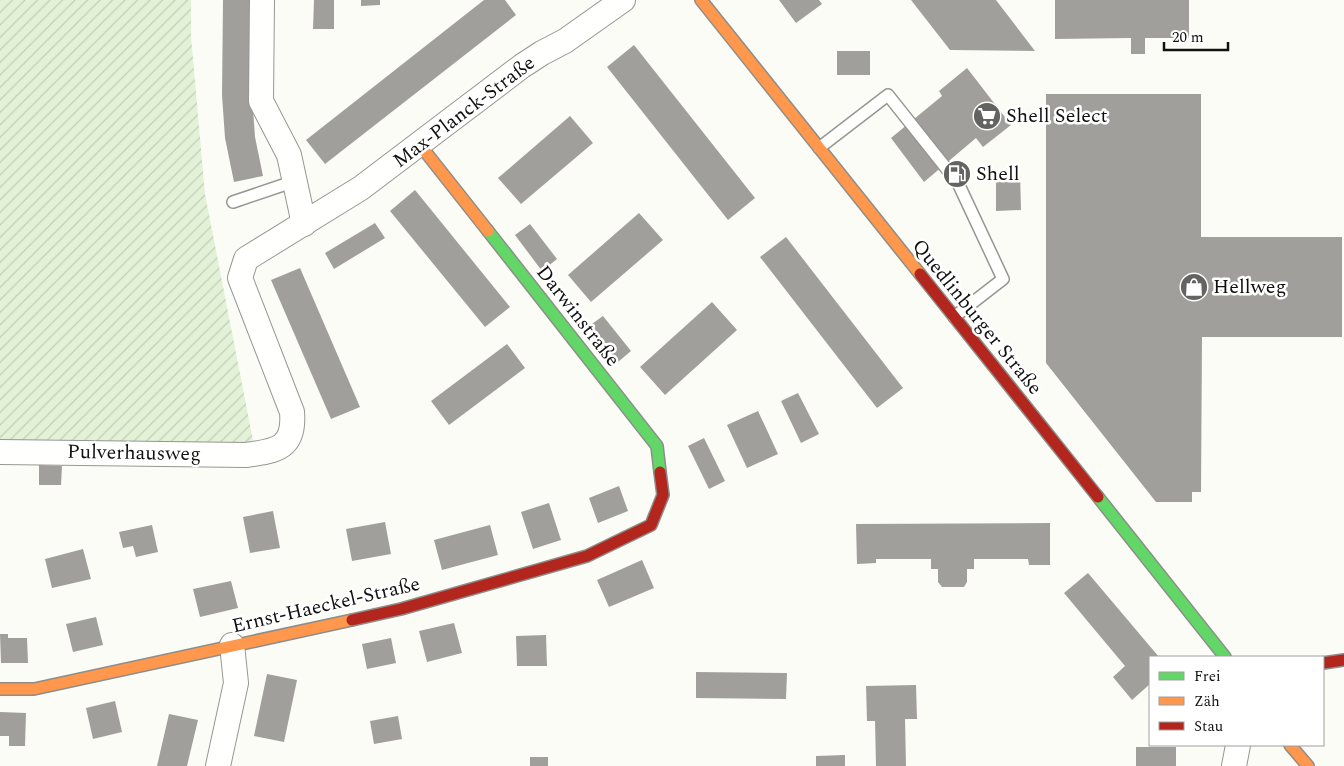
<svg xmlns="http://www.w3.org/2000/svg" width="1344" height="766" font-family="Spectral,serif">
  <defs>
    <pattern id="garden-furrows" width="10" height="10" patternUnits="userSpaceOnUse" patternTransform="scale(1.25)"><rect width="10" height="10" fill="#e3f2d7"/><path d="M-1 1l2-2M0 10L10 0M9 11l2-2" fill="none" stroke="#c2ceb8"/></pattern>
  </defs>
  <rect width="100%" height="100%" fill="#fcfcf7"/>
  <!-- garden -->
  <path fill="url(#garden-furrows)" d="M0 0H191V36L205 194 253 440 244 445 0 440Z"/>
  <!-- building -->
  <g fill="#a09f9c">
    <path d="M223 0H252V95L255 137 263 176 234 182 225 138 222 95Z"/>
    <path d="M314 0H334V29H313Z"/>
    <path d="M361 0H380V5L361 6Z"/>
    <path d="M484 0H505L516 15 325 164 306 140Z"/>
    <path d="M779 0H819L822 4 796 23Z"/>
    <path d="M911 0H996L1035 51 950 50Z"/>
    <path d="M1055 0H1189V38H1145V54H1131V38L1055 39Z"/>
    <path d="M634 45 755 198 728 220 607 67Z"/>
    <rect x="837" y="51" width="33" height="24"/>
    <path d="M967 68 1011 125 983 147 976 138 924 182 891 138 942 96 939 91Z"/>
    <path d="M1046 94H1201V237H1342V337H1202L1201 492H1192V502H1156L1046 363Z"/>
    <path d="M570 116 593 143 521 204 498 178Z"/>
    <path d="M1020 173 1021 210 996 211V174Z"/>
    <path d="M415 190 510 307 485 327 390 211Z"/>
    <path d="M639 213 663 240 591 302 568 275Z"/>
    <path d="M375 223 385 238 334 269 325 253Z"/>
    <path d="M530 224 557 259 542 271 515 235Z"/>
    <path d="M786 237 903 388 877 408 760 257Z"/>
    <path d="M300 268 360 407 331 419 271 280Z"/>
    <path d="M712 302 737 330 665 395 640 367Z"/>
    <path d="M603 316 631 351 618 362 589 326Z"/>
    <path d="M507 344 525 368 449 425 431 401Z"/>
    <path d="M798 393 819 434 801 443 781 401Z"/>
    <path d="M758 411 778 454 747 468 727 425Z"/>
    <path d="M704 438 725 481 709 489 688 446Z"/>
    <path d="M39 465 62 466 61 485H39Z"/>
    <path d="M619 486 628 511 598 523 589 498Z"/>
    <path d="M549 503 561 540 533 549 521 512Z"/>
    <path d="M273 511 280 548 250 553 243 517Z"/>
    <path d="M385 522 391 554 352 561 346 529Z"/>
    <path d="M1050 523V565H1029L1028 559H974V569H967V582L964 587H942L938 582V569H931V559H876V563L857 564 856 524Z"/>
    <path d="M152 525 158 552 136 557 133 546 123 548 119 532Z"/>
    <path d="M490 525 498 555 442 570 434 540Z"/>
    <path d="M83 549 91 579 52 588 45 559Z"/>
    <path d="M642 560 654 588 609 607 597 580Z"/>
    <path d="M1088 573 1159 657H1150V684L1132 700 1113 677 1125 666 1064 593Z"/>
    <path d="M231 581 238 608 200 617 193 589Z"/>
    <path d="M96 617 103 645 73 652 66 624Z"/>
    <path d="M454 623 462 653 427 662 419 631Z"/>
    <path d="M0 634H8V638H27L28 663H1Z"/>
    <path d="M546 635 547 666H517L516 636Z"/>
    <path d="M391 638 396 663 367 669 362 644Z"/>
    <path d="M696 672 787 673 786 699 696 698Z"/>
    <path d="M267 674 297 680 284 742 254 736Z"/>
    <path d="M916 685 917 719H905L906 766H876L875 721H867L866 686Z"/>
    <path d="M115 701 122 732 93 739 86 708Z"/>
    <path d="M0 712 26 713 25 746H9V736H0Z"/>
    <path d="M169 714 198 720 187 766H157Z"/>
    <path d="M398 716 402 739 374 744 370 721Z"/>
    <rect x="1136" y="747" width="40" height="19"/>
    <path d="M845 755V766H816V756Z"/>
    <rect x="530" y="757" width="18" height="9"/>
  </g>
  <g fill="none" stroke-linecap="round" stroke-linejoin="round">
    <defs>
      <g id="lane">
        <path d="M819 148 888 95 958 183 1003 279 954 317"/>
        <path d="M233 202 295 181"/>
      </g>
      <g id="street">
        <path d="M262 0 261 101 289 155 304 224"/>
        <path d="M0 452 246 455C277 451 295 448 292 412L240 278 246 259 361 188 522 66 542 53 565 41 623 0"/>
        <path d="M218 766 236 683 232 645"/>
        <path d="M1234 766 1238 745"/>
      </g>
      <g id="fast">
        <path d="M488 231 657 446 660 472"/>
        <path d="M1098 497 1225 657"/>
      </g>
      <g id="slow">
        <path d="M701 0 920 274"/>
        <path d="M420 145 488 231"/>
        <path d="M0 689H34L352 620"/>
        <path d="M1290 745 1308 766"/>
      </g>
      <g id="jam">
        <path d="M920 274 1098 497"/>
        <path d="M352 620 401 609 587 556 651 525 663 495 660 472"/>
        <path d="M1323 663 1344 660"/>
      </g>
    </defs>
    <!-- lane casing -->
    <use href="#lane" stroke="#969694" stroke-width="14"/>
    <!-- street casing -->
    <use href="#street" stroke="#969694" stroke-width="26"/>
    <!-- fast casing -->
    <use href="#fast" stroke="#8d8d8b" stroke-width="14"/>
    <!-- slow casing -->
    <use href="#slow" stroke="#8d8d8b" stroke-width="14"/>
    <!-- jam casing -->
    <use href="#jam" stroke="#8d8d8b" stroke-width="14"/>
    <!-- lane -->
    <use href="#lane" stroke="#fffffe" stroke-width="11"/>
    <!-- street -->
    <use href="#street" stroke="#fffffe" stroke-width="24"/>
    <!-- fast -->
    <use href="#fast" stroke="#63d668" stroke-width="11"/>
    <!-- slow -->
    <use href="#slow" stroke="#ff974d" stroke-width="11"/>
    <!-- jam -->
    <use href="#jam" stroke="#b3261e" stroke-width="11"/>
  </g>
  <!-- icons -->
  <defs>
    <symbol id="supermarket-disc" viewBox="-11 -11 22 22"><circle r="9.5" fill="#636361" stroke="#fff"/><path d="M-6-5.5h2.5l.6 2H6L4.5 2H-2.5L-4.4-4H-6ZM-1.5 3.2a1.3 1.3 0 1 0 .1 0ZM3 3.2a1.3 1.3 0 1 0 .1 0Z" fill="#fff"/></symbol>
    <symbol id="fuel-disc" viewBox="-11 -11 22 22"><circle r="9.5" fill="#636361" stroke="#fff"/><path d="M-5.5-6h7V0h2V4h1.3V-2.5L3-4.5l.8-.8L6-3V5H2.5V1h-1V6h-7ZM-4.2-4.7v3.2H.2V-4.7Z" fill="#fff"/></symbol>
    <symbol id="shop-disc" viewBox="-11 -11 22 22"><circle r="9.5" fill="#636361" stroke="#fff"/><path d="M-5-2.5h2.3a2.7 3.5 0 0 1 5.4 0H5L5.5 6h-11ZM-1.5-2.5h3a1.5 2.3 0 0 0-3 0Z" fill="#fff"/></symbol>
  </defs>
  <g fill-rule="evenodd">
    <use href="#supermarket-disc" x="971" y="100" width="32" height="32"/>
    <use href="#fuel-disc" x="941" y="158" width="32" height="32"/>
    <use href="#shop-disc" x="1178" y="271" width="32" height="32"/>
  </g>
  <g text-anchor="middle" dominant-baseline="central" stroke-width="5" stroke-linejoin="round" paint-order="stroke">
    <!-- street labels -->
    <g font-size="20" fill="#101010" stroke="#fff">
      <text transform="translate(464 112) rotate(-37)">Max-Planck-Straße</text>
      <text transform="translate(578 316) rotate(52)">Darwinstraße</text>
      <text transform="translate(977 317) rotate(51)">Quedlinburger Straße</text>
      <text transform="translate(134 453) rotate(1)">Pulverhausweg</text>
      <text transform="translate(326 605) rotate(-13)">Ernst-Haeckel-Straße</text>
    </g>
    <!-- poi labels -->
    <g font-size="20" fill="#101010" stroke="#fff" text-anchor="start">
      <text x="1006" y="116">Shell Select</text>
      <text x="976" y="174">Shell</text>
      <text x="1213" y="287">Hellweg</text>
    </g>
  </g>
  <!-- legend -->
  <rect x="1149" y="656" width="175" height="90" fill="#ffffff" stroke="#9f9f9f"/>
  <rect x="1159" y="672" width="25" height="8" fill="#63d668" stroke="#9f9f9f"/>
  <text x="1194" y="681" font-size="15" fill="#101010">Frei</text>
  <rect x="1159" y="697" width="25" height="8" fill="#ff974d" stroke="#9f9f9f"/>
  <text x="1194" y="706" font-size="15" fill="#101010">Zäh</text>
  <rect x="1159" y="722" width="25" height="8" fill="#b3261e" stroke="#9f9f9f"/>
  <text x="1194" y="731" font-size="15" fill="#101010">Stau</text>
  <!-- scale -->
  <path d="M1164 42v8h64v-8" fill="none" stroke="#101010" stroke-width="2.5"/>
  <text x="1172" y="42" font-size="15" fill="#101010" stroke="#ffffff" stroke-width="4" paint-order="stroke">20 m</text>
</svg>
